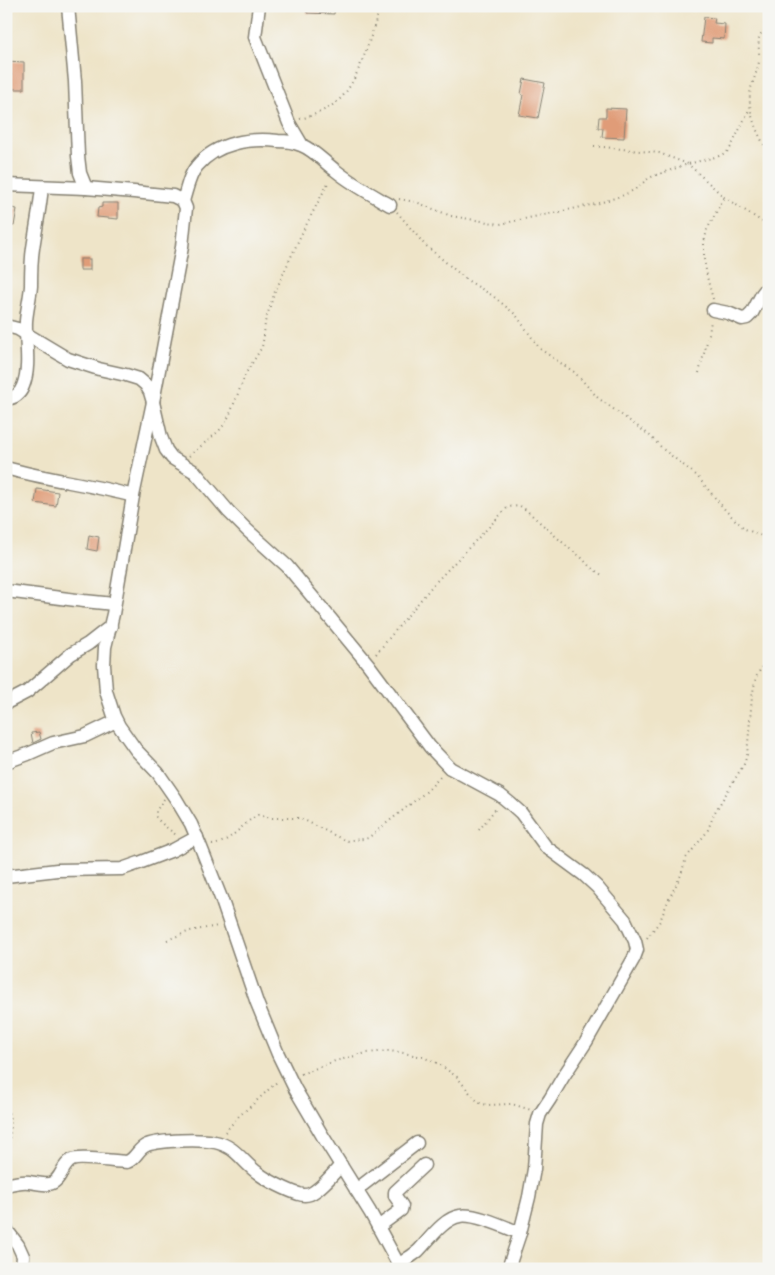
<svg xmlns="http://www.w3.org/2000/svg" width="775" height="1275" font-family="Cardo,serif">
  <rect width="100%" height="100%" fill="#f6f6f2"/>
  <filter id="ink" filterUnits="userSpaceOnUse"><feTurbulence type="fractalNoise" baseFrequency=".02" numOctaves="2"/><feDisplacementMap in="SourceGraphic" scale="10" xChannelSelector="R" yChannelSelector="G"/><feConvolveMatrix kernelMatrix="1 2 1 2 8 2 1 2 1" color-interpolation-filters="sRGB"/></filter>
  <filter id="wash" filterUnits="userSpaceOnUse"><feTurbulence type="fractalNoise" baseFrequency=".0096" numOctaves="4" result="noise"/><feDisplacementMap in="SourceGraphic" scale="20" xChannelSelector="R" yChannelSelector="G"/><feGaussianBlur stdDeviation="1.12" result="paint"/><feColorMatrix in="noise" values="0 0 0 0 0 0 0 0 0 0 0 0 0 0 0 0 0 1.4 0 .05"/><feComposite in="paint" operator="in"/></filter>
  <g filter="url(#wash)">
    <rect width="100%" height="100%" fill="#eee4c8"/>
    <g id="blocks">
      <!-- building -->
      <g fill="#e09c78">
        <path d="M307 6H335L334 14 307 13Z"/>
        <path d="M704 17 715 18 714 23 725 24 724 39 712 38V43L701 42Z"/>
        <path d="M6 61 24 62V89H10L11 74H6Z"/>
        <path d="M524 79 545 83 538 118 519 115 523 95 521 94Z"/>
        <path d="M606 108 626 109 624 138 602 137 603 128H598L599 117H606Z"/>
        <path d="M102 203H118V219L97 217 98 208 102 207Z"/>
        <path d="M6 207 17 209 14 226 6 225Z"/>
        <rect x="80" y="259" width="10" height="11"/>
        <path d="M37 489 58 492 56 506 35 503Z"/>
        <path d="M89 535 99 537 97 551 87 549Z"/>
        <path d="M39 732 41 739 33 743 31 733Z"/>
      </g>
    </g>
  </g>
  <g filter="url(#ink)">
    <use href="#blocks" fill-opacity="0" stroke="#858072" stroke-width="1"/>
    <g fill="none" stroke-linecap="round" stroke-linejoin="round">
      <defs>
        <g id="minor">
          <path d="M68 6 75 81 78 156 80 173 86 188"/>
          <path d="M259 6 255 37 289 123 302 145"/>
          <path d="M6 185 86 188 134 192 173 196 183 201 186 208 182 247 153 402 133 496 113 614 105 647 104 665 106 691 114 716 119 726 136 750 158 773 176 799 191 824 200 845 221 898 257 1003 278 1054 295 1089 322 1135 370 1212 401 1269"/>
          <path d="M183 201C187 189 189 175 197 166 217 142 250 138 278 141 286 141 294 142 301 145 314 150 324 162 335 170 352 184 371 194 390 205"/>
          <path d="M713 310 728 313 742 319 747 318 752 313 762 294 769 285"/>
          <path d="M6 326 18 329 68 359 99 369 126 375 139 379 146 385 150 392 153 402 161 437 166 450 172 458 195 472 229 512 247 530 287 566 368 664 430 747 450 768 500 795 511 804 521 813 546 847 584 875 597 887 625 920 635 941 637 950 634 958 586 1042 563 1077 550 1099 540 1114 537 1124 534 1169 529 1197 520 1233 508 1269"/>
          <path d="M6 399C15 398 20 394 23 386 31 366 25 342 26 321 27 309 30 298 31 286 31 274 31 261 33 248 36 228 40 208 42 187"/>
          <path d="M6 468C48 480 91 484 133 496"/>
          <path d="M6 591 84 601 114 604"/>
          <path d="M6 703 27 692 71 654 88 644 111 626"/>
          <path d="M6 762 28 754 53 743 85 736 116 721"/>
          <path d="M6 876 57 870 122 869 139 863 173 850 197 837"/>
          <path d="M6 1185C14 1183 21 1181 29 1182 36 1183 42 1185 49 1184 62 1181 61 1165 72 1160 80 1156 115 1162 127 1162 136 1159 138 1148 147 1145 160 1140 201 1139 215 1142 236 1146 243 1163 258 1173 266 1180 289 1191 299 1194 302 1195 307 1195 310 1194 321 1189 333 1174 341 1165"/>
          <path d="M356 1190 417 1143"/>
          <path d="M378 1227 401 1210 402 1206 395 1196V1192L424 1165"/>
          <path d="M6 1229 18 1245 23 1256 22 1269"/>
          <path d="M399 1265C405 1260 412 1256 418 1251 429 1240 444 1218 460 1216 475 1213 505 1227 520 1233"/>
        </g>
      </defs>
      <!-- minor casing -->
      <use href="#minor" stroke="#858072" stroke-width="15"/>
      <!-- path -->
      <g stroke="#858072" stroke-width="2" stroke-dasharray="1 4" stroke-linecap="butt">
        <path d="M769 27C766 30 762 32 760 35 757 40 760 55 759 62 757 71 754 79 751 88 746 110 757 134 769 153"/>
        <path d="M300 119C313 116 329 109 339 100 358 82 370 39 378 14"/>
        <path d="M594 146 659 153 688 164 724 197 769 226"/>
        <path d="M399 199 416 202 451 216 500 224 596 204 624 195 634 190 649 178 656 175 688 164 719 156 727 152 731 147 750 108"/>
        <path d="M397 212 424 244 467 280 493 296 516 315 540 349 574 372 581 379 598 398 648 434 664 450 696 475 727 512 745 529 769 539"/>
        <path d="M713 299 708 281 704 259V243L707 230 724 197"/>
        <path d="M699 373 709 334 711 321"/>
        <path d="M189 456 219 431 226 422 230 414 246 373 262 347 264 336 265 322 274 294 301 235 329 181"/>
        <path d="M376 654 433 585 508 507 520 506 526 510 570 549 581 557 590 567 602 575"/>
        <path d="M164 799 156 811V817C160 823 170 830 176 835"/>
        <path d="M479 830 497 807"/>
        <path d="M212 845C232 842 242 823 258 815L271 818H300L346 841C354 839 361 840 368 838L427 791 441 776"/>
        <path d="M647 938 660 921 668 901 681 875 686 858 707 832 715 812 744 764 747 755 752 697 756 677 769 655"/>
        <path d="M167 940 190 931 218 926"/>
        <path d="M301 1074 335 1061 367 1053 388 1051 399 1052 423 1057 439 1064 457 1077 474 1098 480 1103 487 1105 512 1104 531 1110"/>
        <path d="M6 1103 11 1123 9 1145V1154L6 1168"/>
        <path d="M225 1132 239 1116 252 1105 279 1080"/>
      </g>
      <!-- minor -->
      <use href="#minor" stroke="#fff" stroke-width="12"/>
    </g>
  </g>
  <!-- margin -->
  <rect width="775" height="1275" fill="none" stroke="#f6f6f2" stroke-width="25"/>
</svg>
